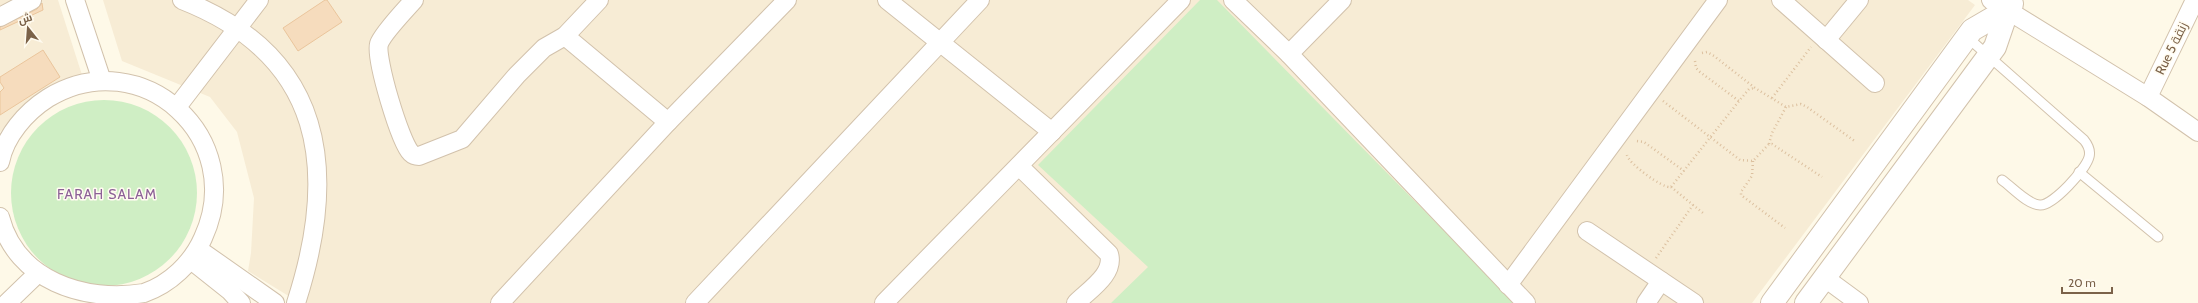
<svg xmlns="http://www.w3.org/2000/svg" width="2198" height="303" font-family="Cabin,Cairo,sans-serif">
  <rect width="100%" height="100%" fill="#fef9e8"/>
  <!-- residential -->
  <g fill="#f7ecd5">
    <path d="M0 0H58L82 75 21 113 0 132Z"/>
    <path d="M103 0H1968L1975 5 1752 303H300L248 271 251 253 254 198 237 132 210 97 122 61Z"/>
  </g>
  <!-- green -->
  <g fill="#cfeec4">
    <path d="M1200 0H1217L1515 303H1111L1148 267 1038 165Z"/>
    <circle cx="104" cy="193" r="93"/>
  </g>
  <!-- building -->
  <g fill="#f6dcbd" stroke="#eac59c">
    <path d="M325 0H327L342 22 298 51 283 28Z"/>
    <path d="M42 3 43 10 0 30V27L37 9Z"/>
    <path d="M43 50 60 77 0 115V92L4 88 0 82V77Z"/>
  </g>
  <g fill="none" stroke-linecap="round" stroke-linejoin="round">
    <defs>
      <g id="service">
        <path d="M1967 37 2084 140C2088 145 2091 150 2089 157 2086 169 2053 206 2040 205 2028 205 2012 187 2002 180"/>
        <path d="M2079 172 2158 237"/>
      </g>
      <g id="minor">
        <path d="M75 0 102 81"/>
        <path d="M182 0C325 56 339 170 296 303"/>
        <path d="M414 0C406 9 382 34 379 44 375 58 400 142 411 153 413 155 416 156 419 156L462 139 517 75 544 48 565 36 599 0"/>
        <path d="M887 0 1052 132"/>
        <path d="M1233 0 1289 54 1526 303"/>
        <path d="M1781 0 1875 83"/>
        <path d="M1991 0 2148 97 2198 132"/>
        <path d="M0 17 32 0"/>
        <path d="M565 36 668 122"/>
        <path d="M1826 40 1859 0"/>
        <path d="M1289 54 1342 0"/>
        <path d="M2148 97 2195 0"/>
        <path d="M177 107 259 0"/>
        <path d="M0 162C5 136 26 112 48 98 142 41 249 139 203 238 192 263 170 284 144 293 84 303 16 280 0 217"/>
        <path d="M1019 166 1109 254C1115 274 1089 290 1076 303"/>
        <path d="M1587 231 1694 303"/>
        <path d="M198 249 275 303"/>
        <path d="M191 260 230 291 241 303"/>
        <path d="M1825 278 1859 303"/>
        <path d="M1508 285 1718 0"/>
        <path d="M7 303 36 275"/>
        <path d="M500 303 668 122 787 0"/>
        <path d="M695 303 980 0"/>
        <path d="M884 303 1181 0"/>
        <path d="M1646 303 1661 281"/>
      </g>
      <g id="tertiary">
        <path d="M1772 303 1972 30 2008 9"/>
        <path d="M1806 303 1995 47 2008 9 2012 4"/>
      </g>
    </defs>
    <!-- service casing -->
    <use href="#service" stroke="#d2c2ac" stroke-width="11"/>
    <!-- minor casing -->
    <use href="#minor" stroke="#d2c2ac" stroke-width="20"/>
    <!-- tertiary casing -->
    <use href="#tertiary" stroke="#d2c2ac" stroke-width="24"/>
    <!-- path -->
    <g stroke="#dcc09f" stroke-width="2.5" stroke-dasharray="1 3" stroke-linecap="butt">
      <path d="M1702 53 1707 52 1714 56 1755 88 1786 107 1801 104 1807 107 1856 142"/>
      <path d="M1695 61 1696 68 1700 72 1739 101"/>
      <path d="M1772 98 1811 47"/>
      <path d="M1663 101 1740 160 1753 161 1769 144H1772L1822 177"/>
      <path d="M1637 141 1644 142 1684 171"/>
      <path d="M1769 144 1772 133 1786 107"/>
      <path d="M1627 155C1628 163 1663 189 1671 187L1739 101 1749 89 1755 88"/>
      <path d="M1753 161 1752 176 1741 192V195L1785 228"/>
      <path d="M1671 187 1703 213"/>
      <path d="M1656 258 1693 205"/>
    </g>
    <!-- service -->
    <use href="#service" stroke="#fff" stroke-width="9"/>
    <!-- minor -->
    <use href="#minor" stroke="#fff" stroke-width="18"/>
    <!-- tertiary -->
    <use href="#tertiary" stroke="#fff" stroke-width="22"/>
  </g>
  <g text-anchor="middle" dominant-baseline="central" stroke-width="3" stroke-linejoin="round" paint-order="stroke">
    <!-- street labels -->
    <g font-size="13" fill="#7b6249" stroke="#fffbf0">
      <text transform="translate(2171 48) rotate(-64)">Rue 5 زنقة</text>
    </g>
    <!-- neighbourhood labels -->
    <g font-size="14" letter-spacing="1" fill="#8c6197" stroke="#fffbf0">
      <text x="107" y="194">FARAH SALAM</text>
    </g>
  </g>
  <!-- north arrow -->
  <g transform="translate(28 28) rotate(343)" stroke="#fffbf0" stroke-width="3" paint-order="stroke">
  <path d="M0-3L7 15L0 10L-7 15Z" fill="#7b6249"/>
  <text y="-6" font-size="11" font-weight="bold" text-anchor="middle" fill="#7b6249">ش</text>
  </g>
  <!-- scale -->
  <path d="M2062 287v6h50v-6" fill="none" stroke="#7b6249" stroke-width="2"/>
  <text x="2068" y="287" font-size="12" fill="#7b6249" stroke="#fffbf0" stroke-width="3" paint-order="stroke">20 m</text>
</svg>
